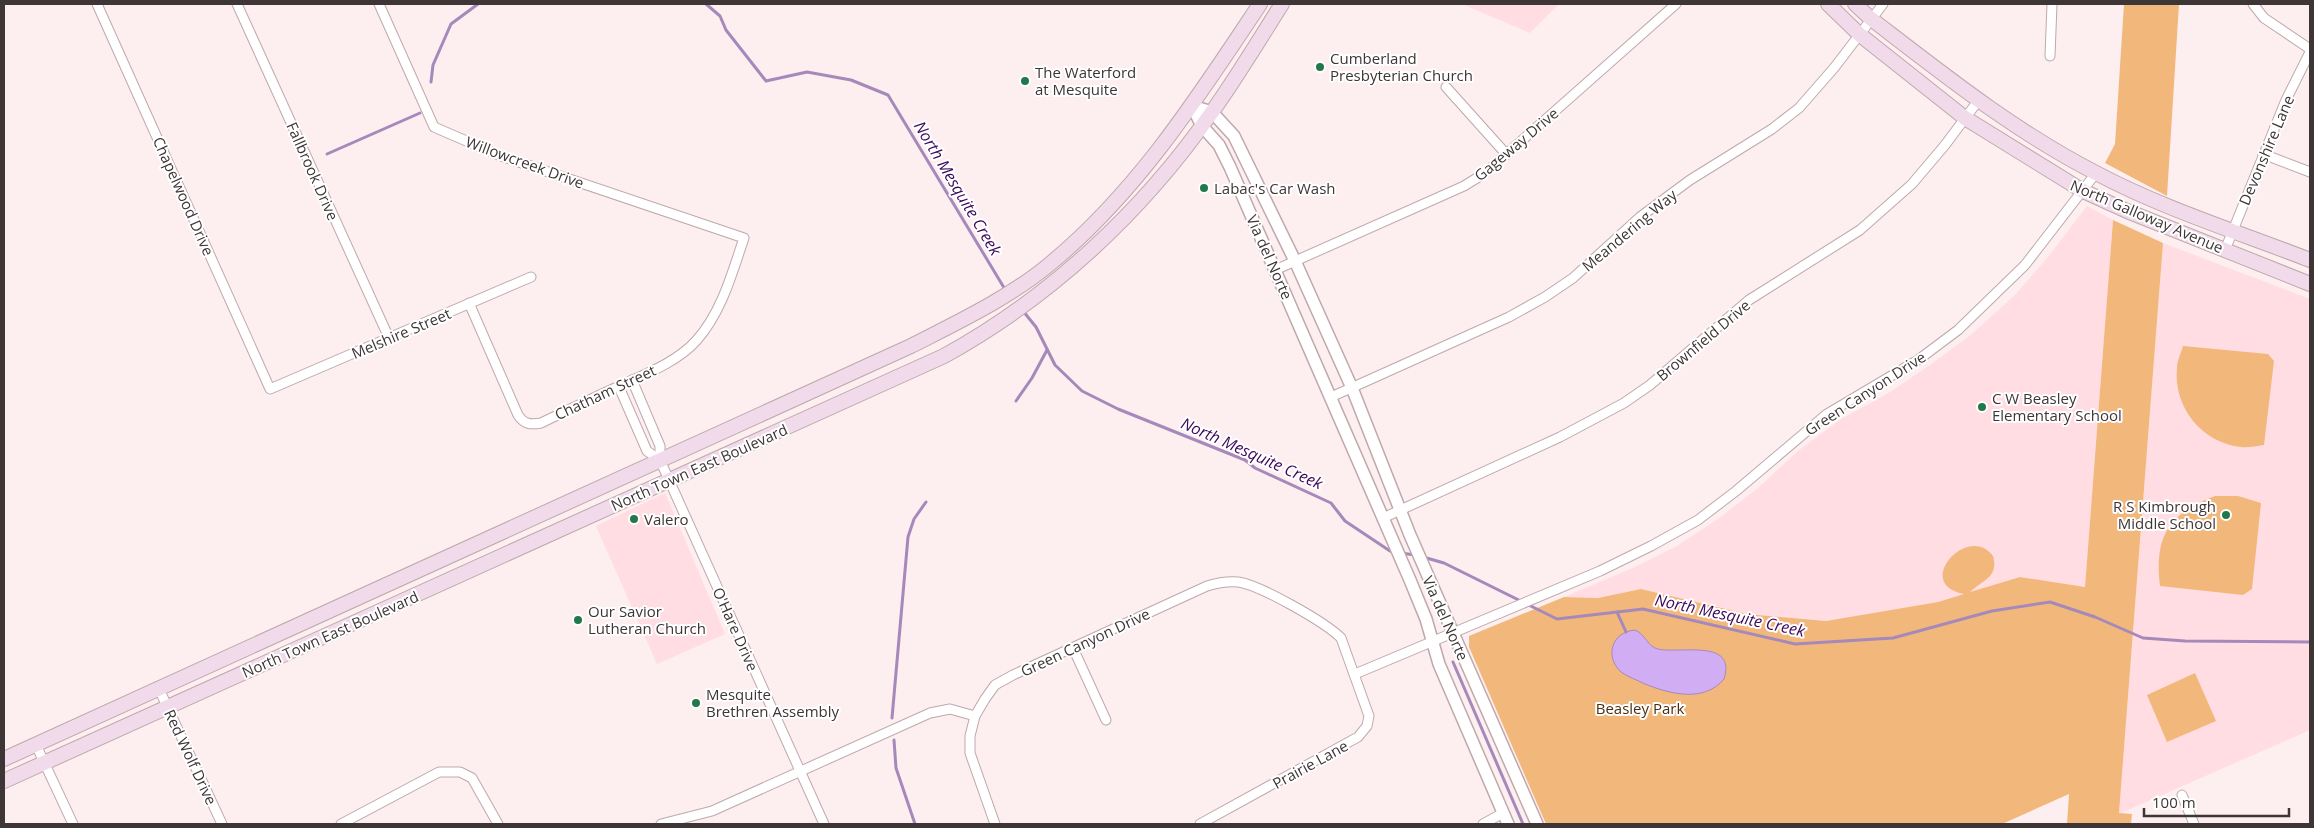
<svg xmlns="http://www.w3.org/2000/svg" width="2314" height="828" font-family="'Open Sans',sans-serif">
  <rect width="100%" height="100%" fill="#fdeef0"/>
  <!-- built -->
  <g fill="#ffdde3">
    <path d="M1462 4H1559L1530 33Z"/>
    <path d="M2087 206 2113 220 2085 587 2020 577 1938 602 1826 621 1747 614 1641 589 1598 598 1564 597 1633 568 1677 546 1718 519 1758 488 1798 451 1841 419 1887 394 1930 365 1972 334 2015 295 2048 257Z"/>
    <path d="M2163 243 2310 299V730L2119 814Z"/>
    <path d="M665 493 725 634 657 664 596 526Z"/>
  </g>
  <!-- green -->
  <g fill="#f2b87b">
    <path d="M2124 4H2179L2167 196 2105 163 2115 144Z"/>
    <path d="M2113 220 2163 243 2119 813 2132 814 2131 824H2067L2069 794 2002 824H1546L1469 647V636L1564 597 1598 598 1641 589 1747 614 1826 621 1938 602 1964 594C1912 585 1968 522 1993 556 1999 577 1983 580 1970 592L2020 577 2085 587Z"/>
    <path d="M2183 346 2268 354 2274 361 2264 445C2256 446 2248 448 2241 447 2202 443 2173 407 2177 368 2177 361 2181 353 2183 346Z"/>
    <path d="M2215 496H2238L2261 503 2252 589 2243 595 2160 586C2154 537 2168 514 2215 496Z"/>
    <path d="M2195 673 2216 721 2167 742 2147 695Z"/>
  </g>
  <!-- water -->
  <path fill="#d1adf4" stroke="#a589bb" d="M1635 630C1645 634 1648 647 1658 649 1680 654 1737 638 1724 679 1704 703 1670 694 1645 684 1637 680 1628 677 1621 672 1604 656 1612 632 1635 630Z"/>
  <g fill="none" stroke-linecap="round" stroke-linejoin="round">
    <!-- stream -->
    <g stroke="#a589bb" stroke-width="3">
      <path d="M706 4 720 16 726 30 766 81 807 72 851 80 888 95 1006 291"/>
      <path d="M431 82 433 65 451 24 478 4"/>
      <path d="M327 154 420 113"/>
      <path d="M1023 311 1036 327 1055 365 1082 391 1118 409 1245 460 1255 468 1331 503 1345 521 1390 551 1395 552"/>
      <path d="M1016 401 1032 378 1047 350"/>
      <path d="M1401 553 1415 555"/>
      <path d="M1423 557 1444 563 1557 619 1643 609 1795 644 1893 638 1992 611 2050 602 2095 617 2143 638 2185 641 2310 642"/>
      <path d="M1617 612 1626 632"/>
      <path d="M1453 662 1523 824"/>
      <path d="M892 718 908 537 914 519 926 502"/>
      <path d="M894 740 896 768 915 824"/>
    </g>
    <defs>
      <g id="minor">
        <path d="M97 4 270 389 531 277"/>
        <path d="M237 4 389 338"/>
        <path d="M379 4 434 127 501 156 744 238C732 273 722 312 696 341 676 363 643 375 617 387 591 399 566 411 541 423 530 425 524 424 518 415L469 303"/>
        <path d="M2253 4 2264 18 2310 49"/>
        <path d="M2050 56 2052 4"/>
        <path d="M1446 87 1507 155"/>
        <path d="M2263 154 2310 172"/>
        <path d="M2225 250 2286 100 2310 52"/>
        <path d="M1275 270 1464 186 1485 173 1676 4"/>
        <path d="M632 380 660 446V460L824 824"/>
        <path d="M619 387 647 451 660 460"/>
        <path d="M1331 397 1509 317 1545 297 1573 278 1640 217 1690 180 1772 129 1799 108 1834 68 1883 4"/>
        <path d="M1383 518 1560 437 1624 403 1650 385 1749 300 1860 230 1912 184 1945 145 1978 101"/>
        <path d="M1073 648 1106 720"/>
        <path d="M1355 674 1600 571 1651 546 1698 520 1736 491 1827 414 1918 360 1958 330 2025 265 2096 173"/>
        <path d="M159 689 222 824"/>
        <path d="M36 745 73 824"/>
        <path d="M2182 795 2194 824"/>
        <path d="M341 824 439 772H460L472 778 498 824"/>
        <path d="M661 824 712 811 930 713 950 709 975 716"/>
        <path d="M995 824 970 753V736L975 716 985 699 995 685 1013 675 1207 586C1217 583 1227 581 1238 582 1260 585 1325 622 1341 638L1369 716 1367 726 1358 737 1200 824"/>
        <path d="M1483 824 1503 813"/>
      </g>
      <g id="tertiary">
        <path d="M1192 106 1212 112 1234 136 1295 261 1352 388 1410 535 1537 824"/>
        <path d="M1192 106 1202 126 1219 145 1230 167 1410 580 1426 619 1439 664 1508 824"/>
      </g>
      <g id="secondary">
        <path d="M1828 4 1859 34 1965 118 2083 191 2127 211 2310 284"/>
        <path d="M1855 4 1870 18C1943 74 2014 131 2096 173 2164 209 2238 232 2310 260"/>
        <path d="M4 759 911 346C958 322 1011 297 1051 263 1138 191 1198 97 1260 4"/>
        <path d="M4 781 944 356C1051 297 1142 212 1212 112 1237 77 1259 40 1282 4"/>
      </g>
    </defs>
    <!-- minor casing -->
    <use href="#minor" stroke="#bfa8ac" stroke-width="11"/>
    <!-- tertiary casing -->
    <use href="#tertiary" stroke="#bfa8ac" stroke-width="14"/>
    <!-- secondary casing -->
    <use href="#secondary" stroke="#bfa8ac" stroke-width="16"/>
    <!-- minor -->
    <use href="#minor" stroke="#fff" stroke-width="9"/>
    <!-- tertiary -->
    <use href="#tertiary" stroke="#fff" stroke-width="11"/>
    <!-- secondary -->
    <use href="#secondary" stroke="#f1daea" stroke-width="14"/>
  </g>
  <!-- markers -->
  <g fill="#21784b" stroke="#fff" stroke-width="2">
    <circle cx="1320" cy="67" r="5"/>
    <circle cx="1025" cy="81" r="5"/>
    <circle cx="1204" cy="188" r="5"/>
    <circle cx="1982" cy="407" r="5"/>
    <circle cx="2226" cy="515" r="5"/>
    <circle cx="634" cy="519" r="5"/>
    <circle cx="578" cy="620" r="5"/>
    <circle cx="696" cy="703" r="5"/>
  </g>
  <g text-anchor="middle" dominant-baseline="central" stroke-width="4" stroke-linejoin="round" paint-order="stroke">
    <!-- poi labels -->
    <g font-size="15" fill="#3e3536" stroke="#fff" text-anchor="start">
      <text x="1330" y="58">Cumberland<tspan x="1330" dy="17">Presbyterian Church</tspan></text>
      <text x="1035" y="72">The Waterford<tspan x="1035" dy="17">at Mesquite</tspan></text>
      <text x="1214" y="188">Labac's Car Wash</text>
      <text x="1992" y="398">C W Beasley<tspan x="1992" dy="17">Elementary School</tspan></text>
      <text x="2216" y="506" text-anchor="end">R S Kimbrough<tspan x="2216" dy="17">Middle School</tspan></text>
      <text x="644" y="519">Valero</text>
      <text x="588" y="611">Our Savior<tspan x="588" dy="17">Lutheran Church</tspan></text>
      <text x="706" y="694">Mesquite<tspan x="706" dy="17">Brethren Assembly</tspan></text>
    </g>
    <!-- street labels -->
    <g font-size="15" fill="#3e3536" stroke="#fff">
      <text transform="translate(1516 144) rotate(-40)">Gageway Drive</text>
      <text transform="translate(2266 150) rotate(-67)">Devonshire Lane</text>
      <text transform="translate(525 162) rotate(20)">Willowcreek Drive</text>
      <text transform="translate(313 171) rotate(66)">Fallbrook Drive</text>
      <text transform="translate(184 196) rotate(66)">Chapelwood Drive</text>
      <text transform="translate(2147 216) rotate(23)">North Galloway Avenue</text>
      <text transform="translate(1629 230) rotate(-40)">Meandering Way</text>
      <text transform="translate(1270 257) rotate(66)">Via del Norte</text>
      <text transform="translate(401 333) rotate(-23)">Melshire Street</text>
      <text transform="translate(1703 340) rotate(-40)">Brownfield Drive</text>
      <text transform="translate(605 392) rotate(-25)">Chatham Street</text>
      <text transform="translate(1865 393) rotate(-33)">Green Canyon Drive</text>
      <text transform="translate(699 467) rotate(-24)">North Town East Boulevard</text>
      <text transform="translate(1446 618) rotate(66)">Via del Norte</text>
      <text transform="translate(736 629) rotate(66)">O'Hare Drive</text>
      <text transform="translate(330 634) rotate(-24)">North Town East Boulevard</text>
      <text transform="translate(1085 642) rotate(-25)">Green Canyon Drive</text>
      <text transform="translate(191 757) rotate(65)">Red Wolf Drive</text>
      <text transform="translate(1310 764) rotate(-29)">Prairie Lane</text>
    </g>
    <!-- park labels -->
    <g font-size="15" fill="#482f14" stroke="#fff">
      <text x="1640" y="708">Beasley Park</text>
    </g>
    <!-- water labels -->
    <g font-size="16" font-style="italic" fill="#3b065b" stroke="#fff">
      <text transform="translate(958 188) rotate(59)">North Mesquite Creek</text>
      <text transform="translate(1252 453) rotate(24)">North Mesquite Creek</text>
      <text transform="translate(1730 615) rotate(12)">North Mesquite Creek</text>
    </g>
  </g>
  <!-- border -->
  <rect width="2314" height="828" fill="none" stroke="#3e3536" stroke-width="10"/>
  <!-- scale -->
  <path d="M2144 808v8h145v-8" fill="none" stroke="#3e3536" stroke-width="2.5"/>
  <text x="2152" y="808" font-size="15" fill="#3e3536" stroke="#ffffff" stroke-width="4" paint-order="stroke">100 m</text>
</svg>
